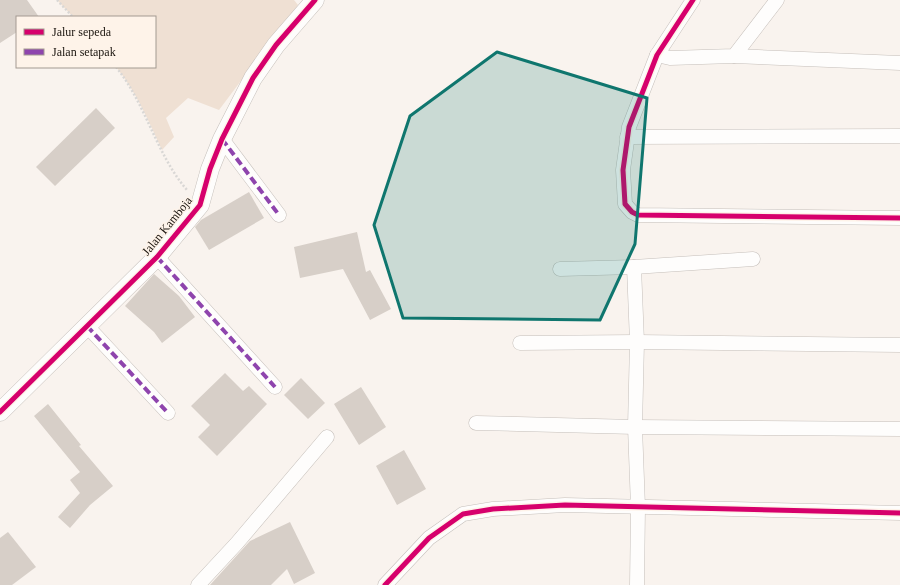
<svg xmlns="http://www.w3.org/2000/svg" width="900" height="585" font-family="Georgia,serif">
  <rect width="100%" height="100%" fill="#f9f3ee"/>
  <!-- green -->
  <path fill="#efe0d3" d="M57 0H294L298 5 219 110 188 98 166 118 174 137 162 150C149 122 136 91 116 67H155V17H73Z"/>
  <!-- building -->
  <g fill="#d7cfc8">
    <path d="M0 0H27L39 17H17V32L0 43Z"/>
    <path d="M96 108 115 128 55 186 36 167Z"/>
    <path d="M249 192 264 218 209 250 195 227 201 220Z"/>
    <path d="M357 232 366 272 370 270 391 309 370 320 343 269 300 278 294 247Z"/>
    <path d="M154 274 179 296 195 317 162 343 154 332 125 306Z"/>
    <path d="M225 373 243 391 249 386 267 404 217 456 198 437 210 425 191 406Z"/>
    <path d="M301 378 325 403 308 419 284 395Z"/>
    <path d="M361 387 386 427 359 445 334 404Z"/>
    <path d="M48 404 81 445 79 446 113 486 90 505 70 528 58 517 80 493 70 480 80 472 34 416Z"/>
    <path d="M404 450 426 489 397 505 376 466Z"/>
    <path d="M290 522 315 573 294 584 287 569 271 585H210L250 541Z"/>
    <path d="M8 532 36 567 12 585H0V538Z"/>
  </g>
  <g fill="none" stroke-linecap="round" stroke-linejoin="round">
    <defs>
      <g id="minor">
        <path d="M693 0 657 55 629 127 623 170 625 204 632 212 638 215 900 218"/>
        <path d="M657 55 670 58 734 56 777 0"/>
        <path d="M734 56 900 63"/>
        <path d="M627 137 900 136"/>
        <path d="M222 139 279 215"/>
        <path d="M157 257 275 387"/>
        <path d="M634 267 753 259"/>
        <path d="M560 269 634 267 637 342 635 427 638 507 637 585"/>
        <path d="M87 326 168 413"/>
        <path d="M520 343 637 342 900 345"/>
        <path d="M476 423 635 427 900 429"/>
        <path d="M198 585 237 543 327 437"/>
        <path d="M385 585 429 538 463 514 493 509 565 505 900 513"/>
      </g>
      <path id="tertiary" d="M0 412 157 257 200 205 210 169 222 139 253 78 276 45 315 0"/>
    </defs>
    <!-- minor casing -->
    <use href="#minor" stroke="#c5bfba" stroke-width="15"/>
    <!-- tertiary casing -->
    <use href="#tertiary" stroke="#c5bfba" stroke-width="19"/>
    <!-- path -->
    <g stroke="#d9d7d5" stroke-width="2.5" stroke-dasharray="2 2" stroke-linecap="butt">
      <path d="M57 0 73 17"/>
      <path d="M116 67C146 104 156 154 187 190"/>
    </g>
    <!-- minor -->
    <use href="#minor" stroke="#fefdfc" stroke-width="14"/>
    <!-- tertiary -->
    <use href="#tertiary" stroke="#fefdfc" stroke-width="18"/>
    <!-- quiet -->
    <g stroke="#8e44ad" stroke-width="4" stroke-dasharray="8 4" stroke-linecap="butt">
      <path d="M222 139 279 215"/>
      <path d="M157 257 275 387"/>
      <path d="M87 326 168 413"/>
    </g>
    <defs>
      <g id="cycleway">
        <path d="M693 0 657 55 629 127 623 170 625 204 632 212 638 215 900 218"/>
        <path d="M0 412 157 257 200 205 210 169 222 139 253 78 276 45 315 0"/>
        <path d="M385 585 429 538 463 514 493 509 565 505 900 513"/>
      </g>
    </defs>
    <!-- cycleway casing -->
    <use href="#cycleway" stroke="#fef3e9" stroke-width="8"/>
    <!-- cycleway -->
    <use href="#cycleway" stroke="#d6006c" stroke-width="5"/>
  </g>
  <!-- marked area -->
  <path fill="#0f766e" fill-opacity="0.2" stroke="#0f766e" stroke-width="3" stroke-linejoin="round" d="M497 52 647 98 635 244 600 320 403 318 374 225 410 116Z"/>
  <g text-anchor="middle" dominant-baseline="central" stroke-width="3" stroke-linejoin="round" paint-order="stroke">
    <!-- street labels -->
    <g font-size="12" fill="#1a140e" stroke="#fef3e9">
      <text transform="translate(167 226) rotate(-51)">Jalan Kamboja</text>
    </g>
  </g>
  <!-- legend -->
  <rect x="16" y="16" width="140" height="52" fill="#fef3e9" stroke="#a39a91"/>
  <rect x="24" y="29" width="20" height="6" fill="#d6006c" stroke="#a39a91"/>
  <text x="52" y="36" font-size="12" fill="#1a140e">Jalur sepeda</text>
  <rect x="24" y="49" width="20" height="6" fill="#8e44ad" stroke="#a39a91"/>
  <text x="52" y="56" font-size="12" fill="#1a140e">Jalan setapak</text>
</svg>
